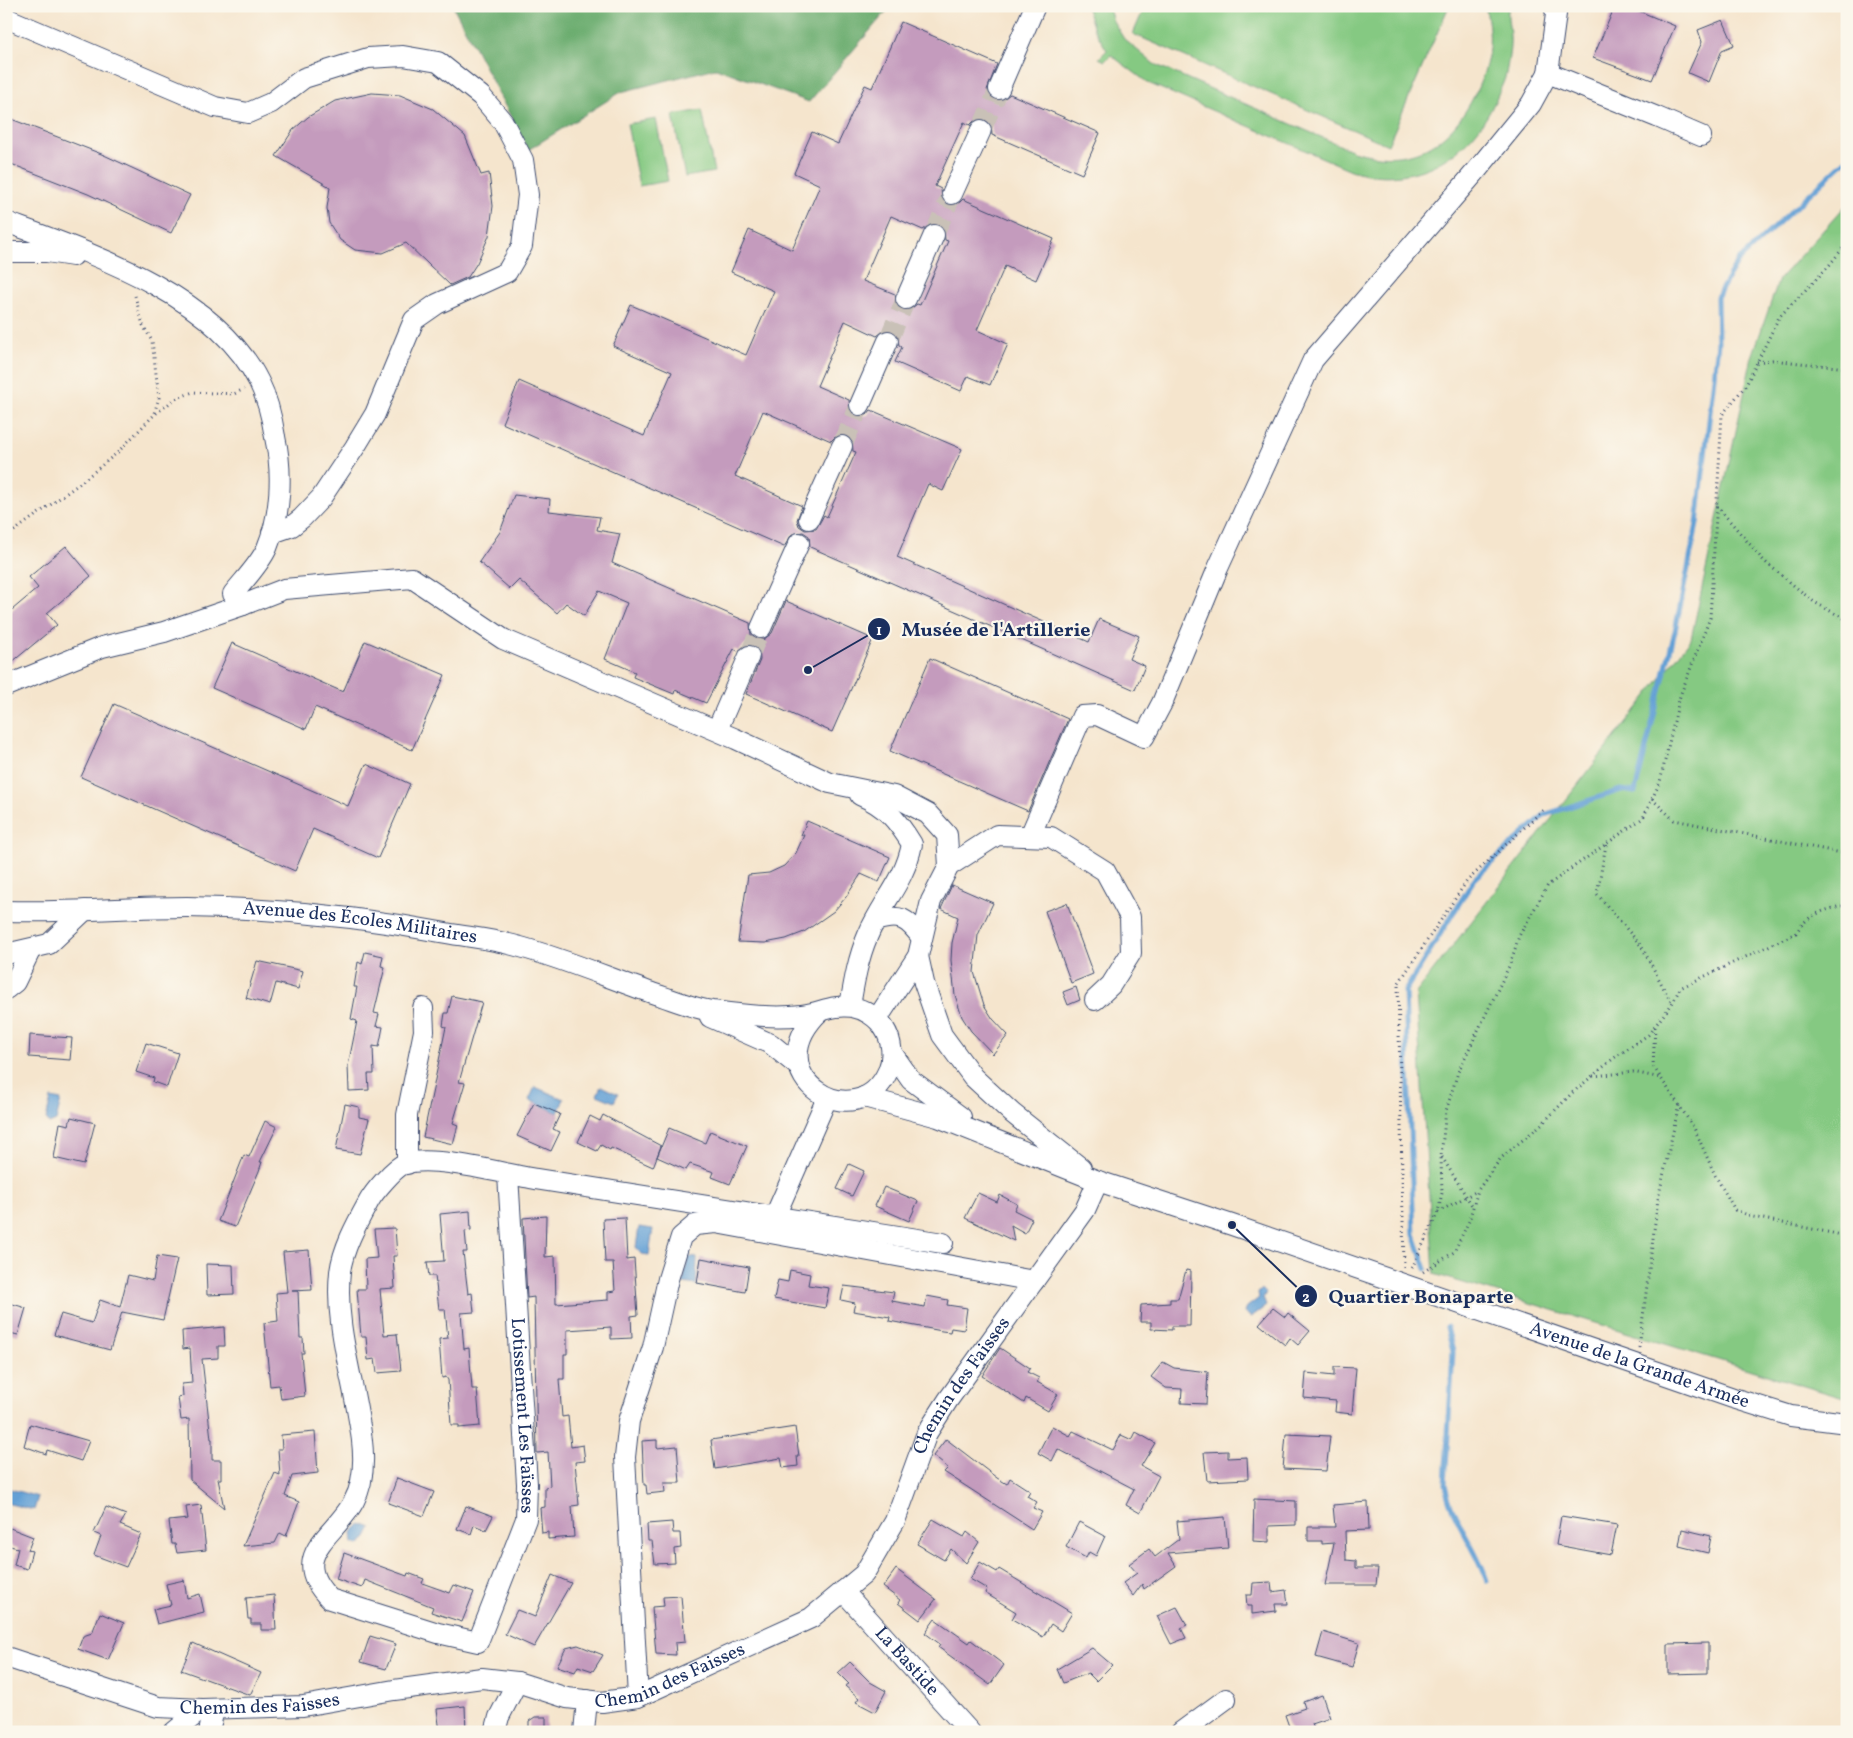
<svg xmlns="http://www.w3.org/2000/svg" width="1853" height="1738" font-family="Vollkorn,serif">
  <rect width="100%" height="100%" fill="#fbf7ec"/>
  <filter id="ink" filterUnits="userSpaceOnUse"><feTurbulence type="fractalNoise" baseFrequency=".02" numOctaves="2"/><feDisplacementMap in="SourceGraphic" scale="10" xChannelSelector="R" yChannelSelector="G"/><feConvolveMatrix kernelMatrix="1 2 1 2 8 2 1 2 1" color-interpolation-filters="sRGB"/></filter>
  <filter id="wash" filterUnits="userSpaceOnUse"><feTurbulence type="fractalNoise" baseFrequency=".0096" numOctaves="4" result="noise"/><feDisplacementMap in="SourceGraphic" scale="20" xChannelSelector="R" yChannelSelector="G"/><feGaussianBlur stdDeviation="1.12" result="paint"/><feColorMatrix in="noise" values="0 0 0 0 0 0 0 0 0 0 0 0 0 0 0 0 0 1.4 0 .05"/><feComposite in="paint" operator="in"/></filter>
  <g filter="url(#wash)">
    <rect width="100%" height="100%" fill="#f5e5cd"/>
    <!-- green -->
    <g fill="#85c982" stroke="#507c70">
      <path d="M1086 6H1108L1113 21 1124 39 1154 64 1353 151C1408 167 1447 148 1473 98 1489 67 1494 41 1485 6H1509C1506 16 1510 26 1510 36 1511 48 1508 62 1506 74 1504 83 1499 91 1496 99 1471 157 1412 190 1351 170L1148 83 1111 55 1105 61 1099 58 1107 50 1094 29Z"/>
      <path d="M1145 6H1449L1388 145 1133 34Z"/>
      <path d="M702 110 714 172 685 177 673 115Z"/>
      <path d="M656 119 668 181 639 186 627 124Z"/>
      <path d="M1847 204V1399L1434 1274 1416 993 1691 639 1752 357 1779 279Z"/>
    </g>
    <!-- forest -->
    <path fill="#6cad70" stroke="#446e67" d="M453 6H891L809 102 716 68 621 92 528 150Z"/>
    <!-- water -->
    <g fill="#64a0d5" stroke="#40689a">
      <path d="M601 1086 618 1094 614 1102 597 1095Z"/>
      <path d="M535 1087 564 1099 558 1113 529 1100Z"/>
      <path d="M51 1098 61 1100 56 1121 49 1124 46 1119Z"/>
      <path d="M639 1227 653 1229 649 1255 641 1254 636 1247Z"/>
      <path d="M688 1257 697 1258 696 1285 683 1283Z"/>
      <path d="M1262 1289 1266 1293 1263 1298 1266 1306 1251 1317 1245 1313 1247 1307 1259 1298 1258 1293Z"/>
      <path d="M7 1488 38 1497 34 1510 6 1503Z"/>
      <path d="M361 1524 372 1528 367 1538 359 1545 353 1543 352 1532Z"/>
    </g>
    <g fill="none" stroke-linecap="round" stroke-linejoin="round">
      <!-- stream -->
      <g stroke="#64a0d5" stroke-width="5">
        <path d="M1637 784 1675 631 1697 524 1718 343 1717 297 1738 261 1847 159"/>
        <path d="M1426 1269 1414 1235 1405 991 1475 878 1544 815 1621 790 1635 792 1636 787"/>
        <path d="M1447 1327 1453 1352 1445 1484C1451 1520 1477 1548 1487 1581"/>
      </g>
    </g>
    <g id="blocks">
      <!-- building -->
      <g fill="#c49bbd" fill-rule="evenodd">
        <path d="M1615 6H1627L1675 26 1652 80 1593 58Z"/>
        <path d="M1723 20 1734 45 1722 50 1709 82 1688 73 1702 42 1698 30Z"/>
        <path d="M901 22 997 64 987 90 994 100 1001 101 1010 94 1100 133 1082 174 992 135 991 124 985 119 975 120 970 125 964 122 935 186 941 189 942 200 948 205 958 204 963 199 1054 239 1036 280 1005 266 977 330 1008 344 990 385 968 376 961 391 895 362 902 347 899 345 897 334 886 329 877 336 845 321 817 386 849 400 850 412 856 416 867 415 871 410 962 449 943 491 928 484 897 557 1089 642 1099 619 1139 636 1129 659 1145 666 1135 690 810 547 809 536 803 532 792 534 784 547 502 423 519 381 644 436 672 372 613 346 631 305 746 355 774 291 731 272 749 230 792 250 820 185 794 173 812 132 838 144 865 85 872 88ZM891 216 923 230 932 223 939 224 944 228 945 240 948 241 920 305 917 304 908 311 897 306 895 294 863 281ZM763 411 831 441 836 436 841 434 852 440 853 451 856 452 827 517 824 515 816 529 805 530 799 526 797 520 802 506 735 476Z"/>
        <path d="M372 93 400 95 433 109 465 136 481 175 489 173 493 206 489 236 477 263 468 277 450 285 406 243 383 253 355 250 340 240 329 223 327 208 330 187 276 156 293 130 308 117 335 101Z"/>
        <path d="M6 117 104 155 190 195 171 233 88 194 6 162Z"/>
        <path d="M514 495 550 499 549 511 600 517 597 530 620 534 612 563 750 623 751 635 757 639 763 640 772 633 786 601 873 639 832 732 746 694 760 660 759 649 754 645 747 644 738 651 734 649 706 703 675 690 674 694 633 677 635 672 605 659 627 603 599 591 584 616 566 603 557 613 519 580 510 589 479 562 500 532Z"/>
        <path d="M66 546 91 576 47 613 57 625 6 667V615L38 588 29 577Z"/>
        <path d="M365 641 445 675 412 750 315 707 306 729 212 688 232 643 343 692Z"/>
        <path d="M930 658 1068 719 1028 811 890 751Z"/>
        <path d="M114 704 348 806 366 764 410 784 378 858 313 829 295 871 81 777Z"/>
        <path d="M807 821 890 857 879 882 861 874 846 897 834 911 804 932 786 939 765 943 738 942 748 875 769 873 784 866 796 853 804 835H801Z"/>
        <path d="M952 885 993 903 978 935 974 972 984 1005 993 1019 1008 1035 993 1054 971 1031 962 1017 955 995 951 960 952 943 958 917 941 909Z"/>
        <path d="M1067 903 1093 974 1071 983 1045 911Z"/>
        <path d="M365 952 383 956 381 966 385 967 374 1013 379 1014 376 1026 383 1027 379 1047 373 1046 374 1074H368L369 1090 349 1091 348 1066 357 1021 351 1019 357 987H354L358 962 362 964Z"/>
        <path d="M257 961 303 971 298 989 276 983 270 1005 246 998Z"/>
        <path d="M1076 987 1080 1000 1068 1005 1063 992Z"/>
        <path d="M452 996 482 1002 459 1082 465 1083 453 1123 458 1125 453 1144 423 1137 446 1027 443 1026 445 1013H448Z"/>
        <path d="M30 1035 72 1038 70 1060 29 1057Z"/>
        <path d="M146 1043 178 1053 167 1087 153 1082 154 1078 136 1072Z"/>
        <path d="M534 1103 560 1114 553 1129 560 1132 551 1151 517 1136Z"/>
        <path d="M345 1104 359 1107V1117L369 1119 360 1154 336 1150Z"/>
        <path d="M603 1115 661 1146 653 1167 611 1148 610 1150 601 1145 597 1151 578 1142 590 1116 600 1121Z"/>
        <path d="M71 1117 95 1123 84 1165 54 1158 60 1123 69 1125Z"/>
        <path d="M265 1121 277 1127 260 1162H262L259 1171 235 1227 218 1221 244 1155 249 1157Z"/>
        <path d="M669 1128 705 1143 710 1131 747 1146 730 1184 712 1177 714 1172 690 1164 686 1170 657 1157Z"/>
        <path d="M849 1164 864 1171 852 1196 837 1189Z"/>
        <path d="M884 1187 918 1201 909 1221 875 1206Z"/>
        <path d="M978 1193 997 1202 1000 1195 1017 1204 1014 1210 1032 1219 1025 1233 1011 1225 1014 1241 965 1218Z"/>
        <path d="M470 1211 471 1230 465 1231 467 1252H463L468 1294 472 1293 474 1312 461 1313 464 1349 469 1348 472 1389H477L480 1426 459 1428V1425H451L448 1380 446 1377 442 1378 439 1339 448 1338 445 1309H439L435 1276H429L427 1262 444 1261 440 1214Z"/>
        <path d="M546 1216 545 1257 555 1256 556 1304 608 1300V1292L615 1291 613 1262H605L603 1219 625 1218 627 1260 634 1259 638 1315 631 1316 632 1338 611 1339V1327L567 1330V1354H564V1379H559L562 1417 568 1416 571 1447 583 1445 585 1461 575 1462 579 1505 572 1506 574 1537 548 1539V1532L542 1533 540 1508 545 1507V1487L550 1486 548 1452 537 1453 534 1297 527 1298 523 1218Z"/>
        <path d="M395 1228 397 1256H393L395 1288 380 1289 384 1335 397 1334 401 1371 377 1373 375 1359 368 1360 366 1337H361L357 1289H366L365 1259 377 1258 374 1229Z"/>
        <path d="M309 1250 312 1290 292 1291H298L300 1338H303L304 1353H301L305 1396 281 1399 279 1385 270 1386 264 1323 278 1321 276 1293 287 1292 283 1252Z"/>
        <path d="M157 1256 177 1259 163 1320 122 1312 110 1350 54 1335 61 1314 92 1323 100 1300 120 1307 128 1275 153 1281Z"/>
        <path d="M701 1258 749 1267 745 1292 697 1283Z"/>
        <path d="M206 1264 233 1265 234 1294 207 1295Z"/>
        <path d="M790 1270 810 1274 808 1285 829 1288 825 1308 774 1299 778 1280 788 1282Z"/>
        <path d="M1186 1270 1191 1271 1190 1326H1172V1330L1151 1329V1322H1140L1141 1305 1170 1303V1299H1178Z"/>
        <path d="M844 1286 894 1292 892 1301 925 1307 927 1296 948 1300 947 1305 967 1308 964 1330 951 1328 950 1332 942 1331 889 1321 890 1317 853 1311 855 1303 841 1300Z"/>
        <path d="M6 1302 26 1308 18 1335 6 1332Z"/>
        <path d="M1273 1308 1285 1317 1288 1313 1310 1331 1298 1345 1290 1338 1285 1345 1259 1324Z"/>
        <path d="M224 1327 225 1346H218V1358L202 1359 211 1439H212V1460H221V1479H218L224 1508 190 1480 189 1419 181 1420 178 1397 183 1396 182 1384 192 1383 190 1348 183 1349 182 1331Z"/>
        <path d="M1000 1348 1030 1368 1027 1372 1039 1378 1037 1382 1058 1394 1048 1411 1026 1398 1024 1403 982 1376Z"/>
        <path d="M1163 1362 1174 1368 1208 1372 1206 1404 1181 1403 1182 1389 1166 1388 1151 1377Z"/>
        <path d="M1334 1367 1356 1368 1352 1414 1335 1412 1336 1401 1304 1398 1306 1373 1334 1376Z"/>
        <path d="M30 1424 89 1441 81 1461 47 1450 46 1454 24 1446Z"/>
        <path d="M1052 1426 1070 1436 1073 1431 1113 1450 1121 1435 1132 1440 1136 1432 1155 1443 1141 1466 1159 1476 1140 1513 1126 1505 1134 1489 1058 1449 1052 1461 1038 1453Z"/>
        <path d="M795 1427 799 1456H797L798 1466 783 1468 781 1458 715 1469 711 1440Z"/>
        <path d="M315 1432 318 1473 292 1476 285 1496 299 1502 286 1536 280 1533 275 1543 243 1546 275 1473 280 1475 278 1449H282L281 1435Z"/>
        <path d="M1286 1434 1330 1436 1326 1471 1283 1469Z"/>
        <path d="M946 1439 997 1478 1007 1484 1010 1478 1030 1491 1027 1496 1037 1502 1033 1508 1042 1512 1032 1529 944 1472 948 1468 933 1456Z"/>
        <path d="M657 1440V1448L677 1446 680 1483H664L665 1492 647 1494 646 1485H644L642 1441Z"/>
        <path d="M1228 1451V1458L1247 1457 1248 1479 1207 1481 1204 1452Z"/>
        <path d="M397 1478 434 1492 424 1516 388 1503Z"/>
        <path d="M1254 1499 1296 1501V1525L1269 1526V1542L1253 1541Z"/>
        <path d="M1368 1502 1369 1530 1345 1531 1346 1560 1356 1561V1568H1378L1376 1585H1325L1334 1543 1322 1544V1541H1308V1527H1335L1333 1505Z"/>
        <path d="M201 1505 206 1550 177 1553 175 1544H172L169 1521 188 1519 186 1507Z"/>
        <path d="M466 1506 493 1516 486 1530 474 1525 471 1534 457 1529Z"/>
        <path d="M106 1507 126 1515 120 1525 141 1534 126 1567 94 1555 101 1536 94 1533Z"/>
        <path d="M1561 1516 1617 1525 1611 1555 1556 1545Z"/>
        <path d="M1225 1517 1228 1548 1168 1553 1176 1566 1144 1589 1142 1584 1133 1596 1123 1583 1137 1573 1129 1564 1149 1549 1155 1557 1179 1539 1177 1521Z"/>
        <path d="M933 1519 964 1537 967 1532 979 1542 966 1563 951 1549 944 1560 917 1544Z"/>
        <path d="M672 1522 673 1533H680L681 1548 674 1549 675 1563 655 1564 652 1541H648L647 1524Z"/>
        <path d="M1079 1522 1105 1536 1096 1556 1089 1552 1086 1558 1066 1547Z"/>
        <path d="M10 1528 33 1537 28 1550 32 1551 27 1569 14 1565 18 1548 6 1545Z"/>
        <path d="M1682 1529 1711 1536 1708 1553 1679 1546Z"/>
        <path d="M344 1553 407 1576 408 1573 424 1579 422 1583 450 1593 454 1585 474 1592 462 1622 431 1612 433 1607 365 1580 362 1588 336 1579Z"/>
        <path d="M980 1562 997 1572 999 1569 1072 1613 1061 1631 1051 1624 1043 1637 1012 1619 1016 1612 985 1593 987 1589 970 1579Z"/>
        <path d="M896 1569 936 1599 920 1620 898 1603 900 1600 883 1587Z"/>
        <path d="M552 1575 571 1583 534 1647 505 1634 517 1610 535 1617Z"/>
        <path d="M184 1580 187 1598 200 1594 204 1612 157 1624 153 1609 171 1605 166 1584Z"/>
        <path d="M1271 1582 1272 1592 1286 1590 1288 1604H1275L1276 1611 1252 1614V1606H1247L1246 1595H1252L1253 1583Z"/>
        <path d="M274 1595 276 1630H261V1624H251V1619H248L246 1598Z"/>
        <path d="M681 1596 685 1642 675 1643 676 1655 656 1654 652 1607 664 1606 663 1597Z"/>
        <path d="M1177 1607 1187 1625 1181 1628 1186 1638 1171 1644 1157 1616Z"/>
        <path d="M100 1613 124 1623 108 1660 78 1649 83 1636 92 1633Z"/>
        <path d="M935 1619 969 1643 971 1640 1004 1665 990 1685 938 1647 940 1644 925 1633Z"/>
        <path d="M1323 1632 1359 1643 1352 1667 1316 1657Z"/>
        <path d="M370 1636 396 1644 386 1669 361 1662Z"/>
        <path d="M193 1643 261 1673 250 1695 181 1670Z"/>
        <path d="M1708 1643V1673L1668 1674V1644Z"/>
        <path d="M578 1645 603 1655 593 1671 578 1666 575 1672 557 1666 566 1648Z"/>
        <path d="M1092 1648 1112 1665 1096 1681 1088 1673 1063 1683 1057 1669Z"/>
        <path d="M850 1662 870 1682 886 1691 875 1712 856 1702 859 1698 845 1686 849 1684 838 1673Z"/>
        <path d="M1322 1695 1330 1718 1312 1724 1315 1732H1291L1285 1715 1305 1708 1303 1702Z"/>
        <path d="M465 1706 466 1732H440L437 1709Z"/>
        <path d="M535 1717H546V1732H529V1721Z"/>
      </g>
    </g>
  </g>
  <g filter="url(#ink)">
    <use href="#blocks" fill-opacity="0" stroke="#3c4a6f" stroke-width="1"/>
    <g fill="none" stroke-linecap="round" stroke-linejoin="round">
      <!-- minor-tunnel -->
      <g stroke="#c9c1b7" stroke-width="20" stroke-dasharray="20 10" stroke-linecap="butt">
        <path d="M981 130 999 89"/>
        <path d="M934 235 952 194"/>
        <path d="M888 341 906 299"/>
        <path d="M842 446 860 405"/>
        <path d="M749 656 761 628"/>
      </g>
      <defs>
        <g id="minor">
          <path d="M1554 6 1556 14 1548 73 1657 117 1701 136"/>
          <path d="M6 18 215 107 248 113 271 103 304 78 368 58 403 56 438 62 481 96 503 122 523 160 528 195 522 246 507 272 437 304 414 320 375 414 355 447 321 498 302 518 292 526 272 533"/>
          <path d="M999 89 1035 6"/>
          <path d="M952 194 981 130"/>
          <path d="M6 222C93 254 216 295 259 382 268 400 272 418 275 437 283 473 281 514 267 548 260 564 244 580 233 594L243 605 284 589 412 578 503 639 736 739 830 783 894 796 928 814 947 835 949 866"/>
          <path d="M6 252H47L73 256"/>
          <path d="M906 299 934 235"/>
          <path d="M860 405 888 341"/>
          <path d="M809 519 842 446"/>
          <path d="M761 628 799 543"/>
          <path d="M6 686 102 647 164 632 243 605"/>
          <path d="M717 730 749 656"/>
          <path d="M1030 836 1082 716 1097 715 1144 737 1162 703 1218 568 1313 360 1477 170 1531 104 1548 73"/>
          <path id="s1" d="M6 911C67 913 127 907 187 907 274 908 361 917 446 933 468 937 491 939 513 945 560 957 606 977 652 993 672 999 691 1008 712 1011 741 1014 772 1019 802 1015 819 1013 834 1004 852 1007 864 1009 877 1017 884 1028 892 1040 894 1057 888 1071 858 1140 752 1076 820 1011"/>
          <path d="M876 921C900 913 908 919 922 938"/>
          <path d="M6 954 49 944 85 910"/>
          <path d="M918 956 924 983 942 1035 973 1077 1012 1113 1081 1168"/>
          <path d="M6 989 15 982 31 949"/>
          <path d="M850 1006C854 982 858 958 868 935 882 902 905 881 912 844 897 820 886 806 860 795"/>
          <path d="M710 1017 771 1044 798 1066"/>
          <path d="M877 1019 918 956 931 901 949 866 997 835 1051 837 1105 871 1130 917 1131 953 1111 985 1095 1000"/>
          <path d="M892 1053 911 1080 961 1117"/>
          <path id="s2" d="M864 1097 938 1117 1098 1181 1232 1225 1733 1398 1791 1416 1847 1423"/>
          <path d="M407 1164V1115L424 1031 423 1008"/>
          <path id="s3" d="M508 1175 527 1484 526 1519 478 1642 438 1633 330 1599C286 1555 335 1537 354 1501 368 1475 363 1441 358 1415 350 1368 335 1320 340 1272 343 1248 357 1223 369 1201 374 1192 394 1168 404 1164 433 1154 503 1174 536 1179 671 1200 807 1221 943 1243"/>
          <path d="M775 1216 827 1098"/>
          <path id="s4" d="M843 1591 970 1732"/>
          <path id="s5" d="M6 1657 158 1707 202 1709 303 1706 394 1690 482 1678 517 1682 567 1698 602 1702 638 1697 811 1618 864 1574 895 1521 927 1433 948 1400 1085 1210 1098 1181"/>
          <path d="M638 1697 625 1457 629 1421 653 1347 668 1279 681 1237 695 1225 716 1223 1034 1281"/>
          <path d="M174 1732 202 1709"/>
          <path d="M209 1732 214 1709"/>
          <path d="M495 1732 499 1717 517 1682"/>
          <path d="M584 1732 587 1700"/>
          <path d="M1181 1732 1226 1699"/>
        </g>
      </defs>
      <!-- minor casing -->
      <use href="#minor" stroke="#3c4a6f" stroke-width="22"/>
      <!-- path -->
      <g stroke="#3c4a6f" stroke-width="3" stroke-dasharray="1 4" stroke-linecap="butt">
        <path d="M135 296 143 325 152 341 159 398 154 414"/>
        <path d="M1757 362 1772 360 1847 368"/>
        <path d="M1717 506 1764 561 1814 602 1847 620"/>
        <path d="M6 537 79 484 117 453 154 415 175 399 193 392 234 394 244 389"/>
        <path d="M1652 799 1674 820 1847 854"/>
        <path d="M1606 845 1597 894 1642 947 1672 1004"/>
        <path d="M1655 1027 1653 1066 1694 1128 1715 1175 1735 1210 1753 1217 1847 1236"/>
        <path d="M1593 1076 1633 1072 1661 1078"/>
        <path d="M1442 1157 1473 1207"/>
        <path d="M1438 1212 1477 1191"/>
        <path d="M1404 1267 1398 984 1467 881 1543 810"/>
        <path d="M1412 1268 1438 1212 1442 1193 1441 1156 1446 1111 1458 1072 1511 962 1519 936 1548 885 1643 818 1660 782 1680 696 1710 618 1722 415 1746 385 1779 317 1827 268 1847 243"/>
        <path d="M1423 1272 1454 1252 1469 1221 1478 1190 1501 1158 1543 1123 1572 1093 1614 1058 1648 1035 1672 1004 1680 988 1796 933C1807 914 1826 909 1847 905"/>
        <path d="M1639 1348 1658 1199 1679 1105"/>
      </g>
      <!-- minor -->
      <use href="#minor" stroke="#fff" stroke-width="20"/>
    </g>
  </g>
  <g text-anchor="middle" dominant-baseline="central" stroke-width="4.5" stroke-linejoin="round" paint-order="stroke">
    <!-- street labels -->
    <g font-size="19" fill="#1b2f5e" stroke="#fbf7ec">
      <text stroke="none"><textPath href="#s1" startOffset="355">Avenue des Écoles Militaires</textPath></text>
      <text stroke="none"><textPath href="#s2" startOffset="821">Avenue de la Grande Armée</textPath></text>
      <text stroke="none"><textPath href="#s5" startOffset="1118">Chemin des Faisses</textPath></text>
      <text stroke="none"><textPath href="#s3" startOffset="241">Lotissement Les Faïsses</textPath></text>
      <text stroke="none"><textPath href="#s4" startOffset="95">La Bastide</textPath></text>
      <text stroke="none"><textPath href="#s5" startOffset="682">Chemin des Faisses</textPath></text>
      <text stroke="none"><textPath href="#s5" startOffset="262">Chemin des Faisses</textPath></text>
    </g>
  </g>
  <!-- callouts -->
  <path fill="none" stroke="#1b2f5e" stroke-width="2" d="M808 670L879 629M1232 1225L1306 1296"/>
  <g fill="#1b2f5e" stroke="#fbf7ec" stroke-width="2">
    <circle cx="808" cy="670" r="5"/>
    <circle cx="1232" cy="1225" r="5"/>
    <circle cx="879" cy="629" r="12"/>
    <circle cx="1306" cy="1296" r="12"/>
  </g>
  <g font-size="15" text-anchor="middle" font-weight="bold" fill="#fff">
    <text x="879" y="635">1</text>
    <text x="1306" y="1302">2</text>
  </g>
  <g font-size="20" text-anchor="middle" font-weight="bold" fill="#1b2f5e" stroke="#fbf7ec" stroke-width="4.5" stroke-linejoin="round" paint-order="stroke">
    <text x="996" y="636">Musée de l'Artillerie</text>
    <text x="1421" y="1303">Quartier Bonaparte</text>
  </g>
  <!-- margin -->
  <rect width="1853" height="1738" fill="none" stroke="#fbf7ec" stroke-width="25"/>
</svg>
